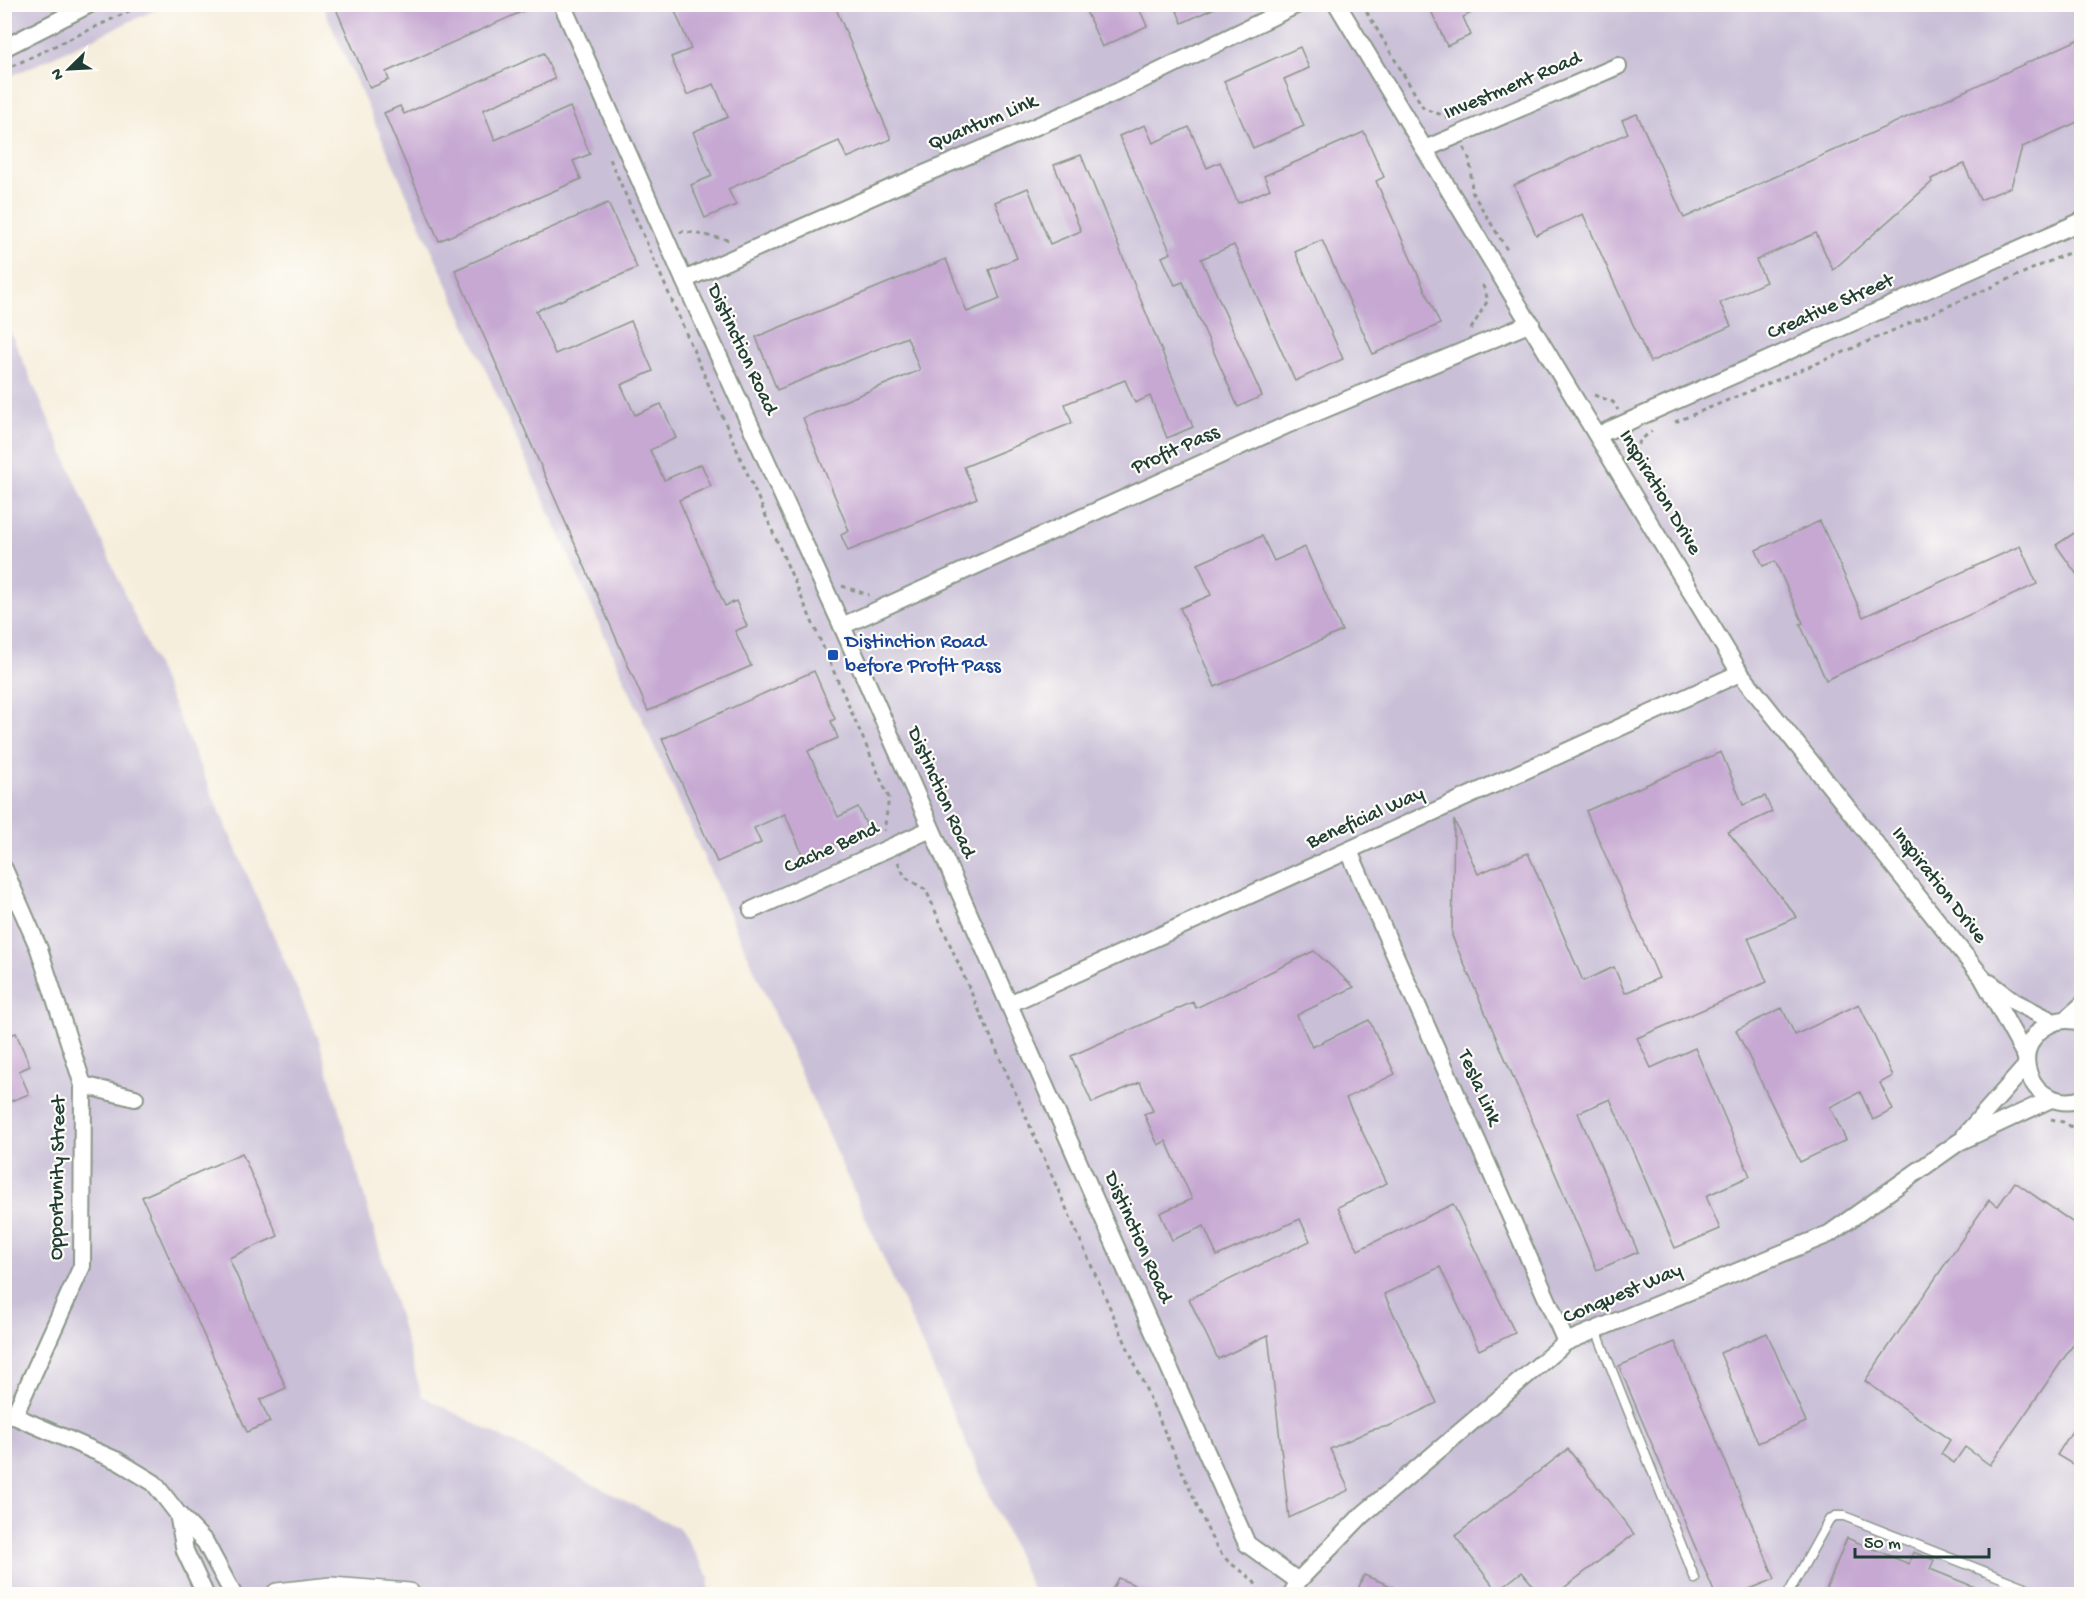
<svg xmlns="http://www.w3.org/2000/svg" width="2086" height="1599" font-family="'Gochi Hand',sans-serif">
  <rect width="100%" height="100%" fill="#fdfcf7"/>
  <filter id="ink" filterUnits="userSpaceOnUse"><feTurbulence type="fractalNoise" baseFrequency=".0167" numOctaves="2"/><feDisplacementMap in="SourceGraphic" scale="12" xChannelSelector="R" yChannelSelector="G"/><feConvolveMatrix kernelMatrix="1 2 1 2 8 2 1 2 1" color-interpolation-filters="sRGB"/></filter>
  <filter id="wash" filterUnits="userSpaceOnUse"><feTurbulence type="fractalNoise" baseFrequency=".008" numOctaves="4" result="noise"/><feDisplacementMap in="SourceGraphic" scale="24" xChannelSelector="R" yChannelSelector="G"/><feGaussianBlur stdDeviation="1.35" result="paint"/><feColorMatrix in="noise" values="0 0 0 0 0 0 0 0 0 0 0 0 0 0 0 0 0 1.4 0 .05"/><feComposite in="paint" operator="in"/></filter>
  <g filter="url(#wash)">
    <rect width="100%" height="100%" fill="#f6eedc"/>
    <!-- industrial -->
    <g fill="#c9bfd7">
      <path d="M5 4 166 5 5 79Z"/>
      <path d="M322 5H2081V1594H1034Z"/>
      <path d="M4 317 318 1037 422 1396 680 1529 709 1577 708 1594H5Z"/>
    </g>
    <g id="blocks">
      <!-- building -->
      <g fill="#c6a8d2">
        <path d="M334 4H539L386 72 389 80 370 88Z"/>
        <path d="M672 4H834L891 139 847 158 839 141 728 189 736 205 705 218 691 185 712 176 693 132 728 117 714 84 687 95 671 57 691 49Z"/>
        <path d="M1083 4H1137L1147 26 1102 47Z"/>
        <path d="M1174 4H1223L1182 23Z"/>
        <path d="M1428 4H1489L1463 17 1471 35 1447 46Z"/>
        <path d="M2082 38V120L2022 147 2011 187 1980 200 1964 164 1931 179 1932 182 1833 270 1816 233 1756 260 1766 282 1720 303 1731 326 1650 362 1583 214 1536 235 1514 185 1628 133 1622 120 1637 114 1684 218Z"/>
        <path d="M1300 47 1309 68 1284 79 1304 126 1253 148 1224 81Z"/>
        <path d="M544 53 555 79 483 110 495 140 570 107 590 154 573 161 581 179 439 241 384 113 400 106 404 114Z"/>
        <path d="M1145 125 1153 143 1189 127 1207 168 1220 162 1238 203 1270 189 1264 176 1364 132 1384 177 1376 181 1440 324 1373 354 1322 240 1295 252 1343 359 1295 381 1234 245 1201 259 1262 396 1238 407 1183 282 1175 285 1162 257 1171 253 1119 136Z"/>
        <path d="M1081 155 1193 427 1167 438 1150 396 1135 403 1125 380 1065 404 1072 423 964 467 977 498 848 551 841 535 849 531 803 418 920 370 907 337 777 390 756 337 946 259 967 312 1000 299 989 270 1017 258 995 202 1028 188 1050 244 1081 231 1054 165Z"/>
        <path d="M608 203 637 268 536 311 555 354 631 321 653 371 621 385 635 415 661 404 676 438 650 450 664 480 701 464 711 486 679 500 725 606 736 601 747 626 735 631 751 666 648 711 455 270Z"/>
        <path d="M1820 521 1863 617 2020 546 2037 584 1826 680 1800 624 1803 623 1775 561 1763 566 1756 550Z"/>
        <path d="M2082 528V582L2056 545Z"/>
        <path d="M1262 536 1274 561 1305 547 1342 631 1215 687 1180 608 1211 595 1198 564Z"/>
        <path d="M814 671 835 719 831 721 838 738 808 751 838 817 858 807 868 829 804 858 785 814 754 828 761 843 717 862 662 739Z"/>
        <path d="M1721 752 1743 805 1765 796 1772 812 1728 832 1797 917 1748 938 1767 982 1637 1038 1651 1068 1695 1048 1750 1176 1706 1196 1720 1229 1675 1248 1610 1099 1578 1113 1638 1252 1597 1270 1452 936 1454 820 1478 874 1528 853 1583 981 1614 967 1625 993 1659 978 1586 811Z"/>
        <path d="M1314 951 1354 987 1297 1015 1312 1047 1369 1020 1395 1074 1346 1098 1387 1183 1338 1207 1358 1250 1453 1204 1515 1333 1479 1350 1440 1267 1384 1294 1437 1403 1389 1426 1371 1430 1330 1449 1349 1490 1289 1518 1268 1335 1218 1359 1189 1299 1310 1241 1300 1219 1217 1256 1204 1226 1172 1240 1160 1213 1192 1199 1166 1141 1158 1145 1144 1114 1153 1111 1140 1082 1092 1103 1071 1056 1193 1002 1196 1008Z"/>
        <path d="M1859 1004 1893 1076 1880 1083 1893 1110 1873 1120 1860 1092 1830 1107 1846 1140 1800 1162 1736 1030 1782 1008 1795 1035Z"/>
        <path d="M16 1033 30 1066 19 1071 29 1094 4 1104V1037Z"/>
        <path d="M242 1153 278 1236 229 1258 286 1388 260 1400 270 1422 247 1432 142 1197Z"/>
        <path d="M2015 1182 2082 1229V1332L1990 1465 1965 1447 1954 1463 1941 1454 1950 1440 1865 1381 1989 1200 1998 1206Z"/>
        <path d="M1767 1333 1806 1422 1758 1443 1720 1353Z"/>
        <path d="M1675 1342 1775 1579 1737 1594H1715L1619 1366Z"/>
        <path d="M2082 1415V1470L2057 1455Z"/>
        <path d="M1568 1449 1634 1534 1556 1594H1540L1522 1572 1497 1591 1455 1536Z"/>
        <path d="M1847 1538 1909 1564 1913 1552 1934 1560 1930 1569 1992 1594H1824Z"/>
        <path d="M1364 1575 1410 1594H1356Z"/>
        <path d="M1118 1578 1156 1594H1110Z"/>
      </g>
    </g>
  </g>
  <g filter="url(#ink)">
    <use href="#blocks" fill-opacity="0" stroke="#8a9688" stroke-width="1.5"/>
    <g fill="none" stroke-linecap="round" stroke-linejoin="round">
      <defs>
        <g id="service">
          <path d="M1596 1330 1695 1579"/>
          <path d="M1788 1594 1829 1520 1835 1516H1844L2042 1594"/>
        </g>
        <g id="minor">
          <path d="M562 4 684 280 842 626 1247 1544 1298 1581"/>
          <path d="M1337 4 1740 673 1982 977 2026 1057"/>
          <path d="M4 48 90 4"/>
          <path d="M1425 149 1618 66"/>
          <path d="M684 280 889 189 1119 91 1298 4"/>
          <path d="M1598 435 2082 221"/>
          <path d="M842 626 1289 424 1531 323"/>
          <path d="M1349 851 1566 1342"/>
          <path d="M4 869 39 949 83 1085 82 1266 14 1416"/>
          <path d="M752 910 931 829"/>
          <path d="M1990 983 2015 1002 2054 1022"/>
          <path d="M1009 1004 1740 673"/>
          <path d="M2065 1020 2082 1005"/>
          <path d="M2082 1023C2071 1019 2060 1019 2050 1024 2003 1047 2032 1115 2082 1099"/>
          <path d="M83 1085 135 1098"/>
          <path d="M1965 1135 2026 1066"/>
          <path d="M5 1412 118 1461 154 1483 178 1514 205 1542 233 1594"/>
          <path d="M178 1514 185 1551 205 1594"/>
          <path d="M1292 1594 1298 1581 1361 1516 1566 1342 1829 1234 1959 1142 2051 1099"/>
        </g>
        <path id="tertiary" d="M277 1594 331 1588 409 1594"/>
      </defs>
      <!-- service casing -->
      <use href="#service" stroke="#8a9688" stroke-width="11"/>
      <!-- minor casing -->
      <use href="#minor" stroke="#8a9688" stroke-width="20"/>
      <!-- tertiary casing -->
      <use href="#tertiary" stroke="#8a9688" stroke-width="24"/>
      <!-- path -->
      <g stroke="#8a9688" stroke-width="3" stroke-dasharray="4.5 4.5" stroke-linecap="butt">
        <path d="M1362 4 1424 109 1446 116 1449 121"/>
        <path d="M4 70 144 4"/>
        <path d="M1464 148 1470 160 1472 192 1509 253"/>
        <path d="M610 159 889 798 884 831"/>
        <path d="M680 233 683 231 729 240"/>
        <path d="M1471 329 1488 300 1483 286 1487 284"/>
        <path d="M1594 395 1613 402 1618 410"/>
        <path d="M1675 422 1842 353 2082 247"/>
        <path d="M1634 462C1633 446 1640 440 1652 431"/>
        <path d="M842 586 869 595"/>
        <path d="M898 862 905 877 926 890 1211 1537C1215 1544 1219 1551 1224 1557 1237 1571 1255 1575 1260 1594"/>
        <path d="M2051 1119 2063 1122 2082 1133"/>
      </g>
      <!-- service -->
      <use href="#service" stroke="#fff" stroke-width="8"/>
      <!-- minor -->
      <use href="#minor" stroke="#fff" stroke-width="16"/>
      <!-- tertiary -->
      <use href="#tertiary" stroke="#fff" stroke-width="21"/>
    </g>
  </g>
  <!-- markers -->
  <rect fill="#1a4fb4" stroke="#fdfcf7" stroke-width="2" x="827" y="649" width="12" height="12" rx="3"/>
  <g text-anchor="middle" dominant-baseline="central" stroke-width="4.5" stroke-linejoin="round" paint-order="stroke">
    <!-- street labels -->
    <g font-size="21" fill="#1f3d34" stroke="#fdfcf7">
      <text transform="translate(1513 87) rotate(-23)">Investment Road</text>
      <text transform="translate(983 124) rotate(-23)">Quantum Link</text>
      <text transform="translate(1831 308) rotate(-24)">Creative Street</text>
      <text transform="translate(741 350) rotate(65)">Distinction Road</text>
      <text transform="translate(1176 451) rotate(-24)">Profit Pass</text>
      <text transform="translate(1659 493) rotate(59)">Inspiration Drive</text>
      <text transform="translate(940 793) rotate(66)">Distinction Road</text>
      <text transform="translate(1366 819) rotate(-24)">Beneficial Way</text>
      <text transform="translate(832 849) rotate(-24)">Cache Bend</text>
      <text transform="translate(1938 886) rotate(52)">Inspiration Drive</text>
      <text transform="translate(1478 1088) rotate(66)">Tesla Link</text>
      <text transform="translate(59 1178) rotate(-89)">Opportunity Street</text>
      <text transform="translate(1137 1238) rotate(66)">Distinction Road</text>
      <text transform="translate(1623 1295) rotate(-23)">Conquest Way</text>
    </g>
    <!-- transit labels -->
    <g font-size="21" fill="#164399" stroke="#fdfcf7" text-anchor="start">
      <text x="845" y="643">Distinction Road<tspan x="845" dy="24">before Profit Pass</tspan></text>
    </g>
  </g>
  <!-- margin -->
  <rect width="2086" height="1599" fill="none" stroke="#fdfcf7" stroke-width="24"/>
  <!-- north arrow -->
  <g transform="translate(69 69) rotate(246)" stroke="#fdfcf7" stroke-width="4.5" paint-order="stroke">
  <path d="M0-4.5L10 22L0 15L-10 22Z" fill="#1f3d34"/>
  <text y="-9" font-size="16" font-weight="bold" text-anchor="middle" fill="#1f3d34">N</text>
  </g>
  <!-- scale -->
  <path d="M1855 1548v9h134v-9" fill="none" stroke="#1f3d34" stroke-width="3"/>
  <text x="1864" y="1548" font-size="18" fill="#1f3d34" stroke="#fdfcf7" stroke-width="4.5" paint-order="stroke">50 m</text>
</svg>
